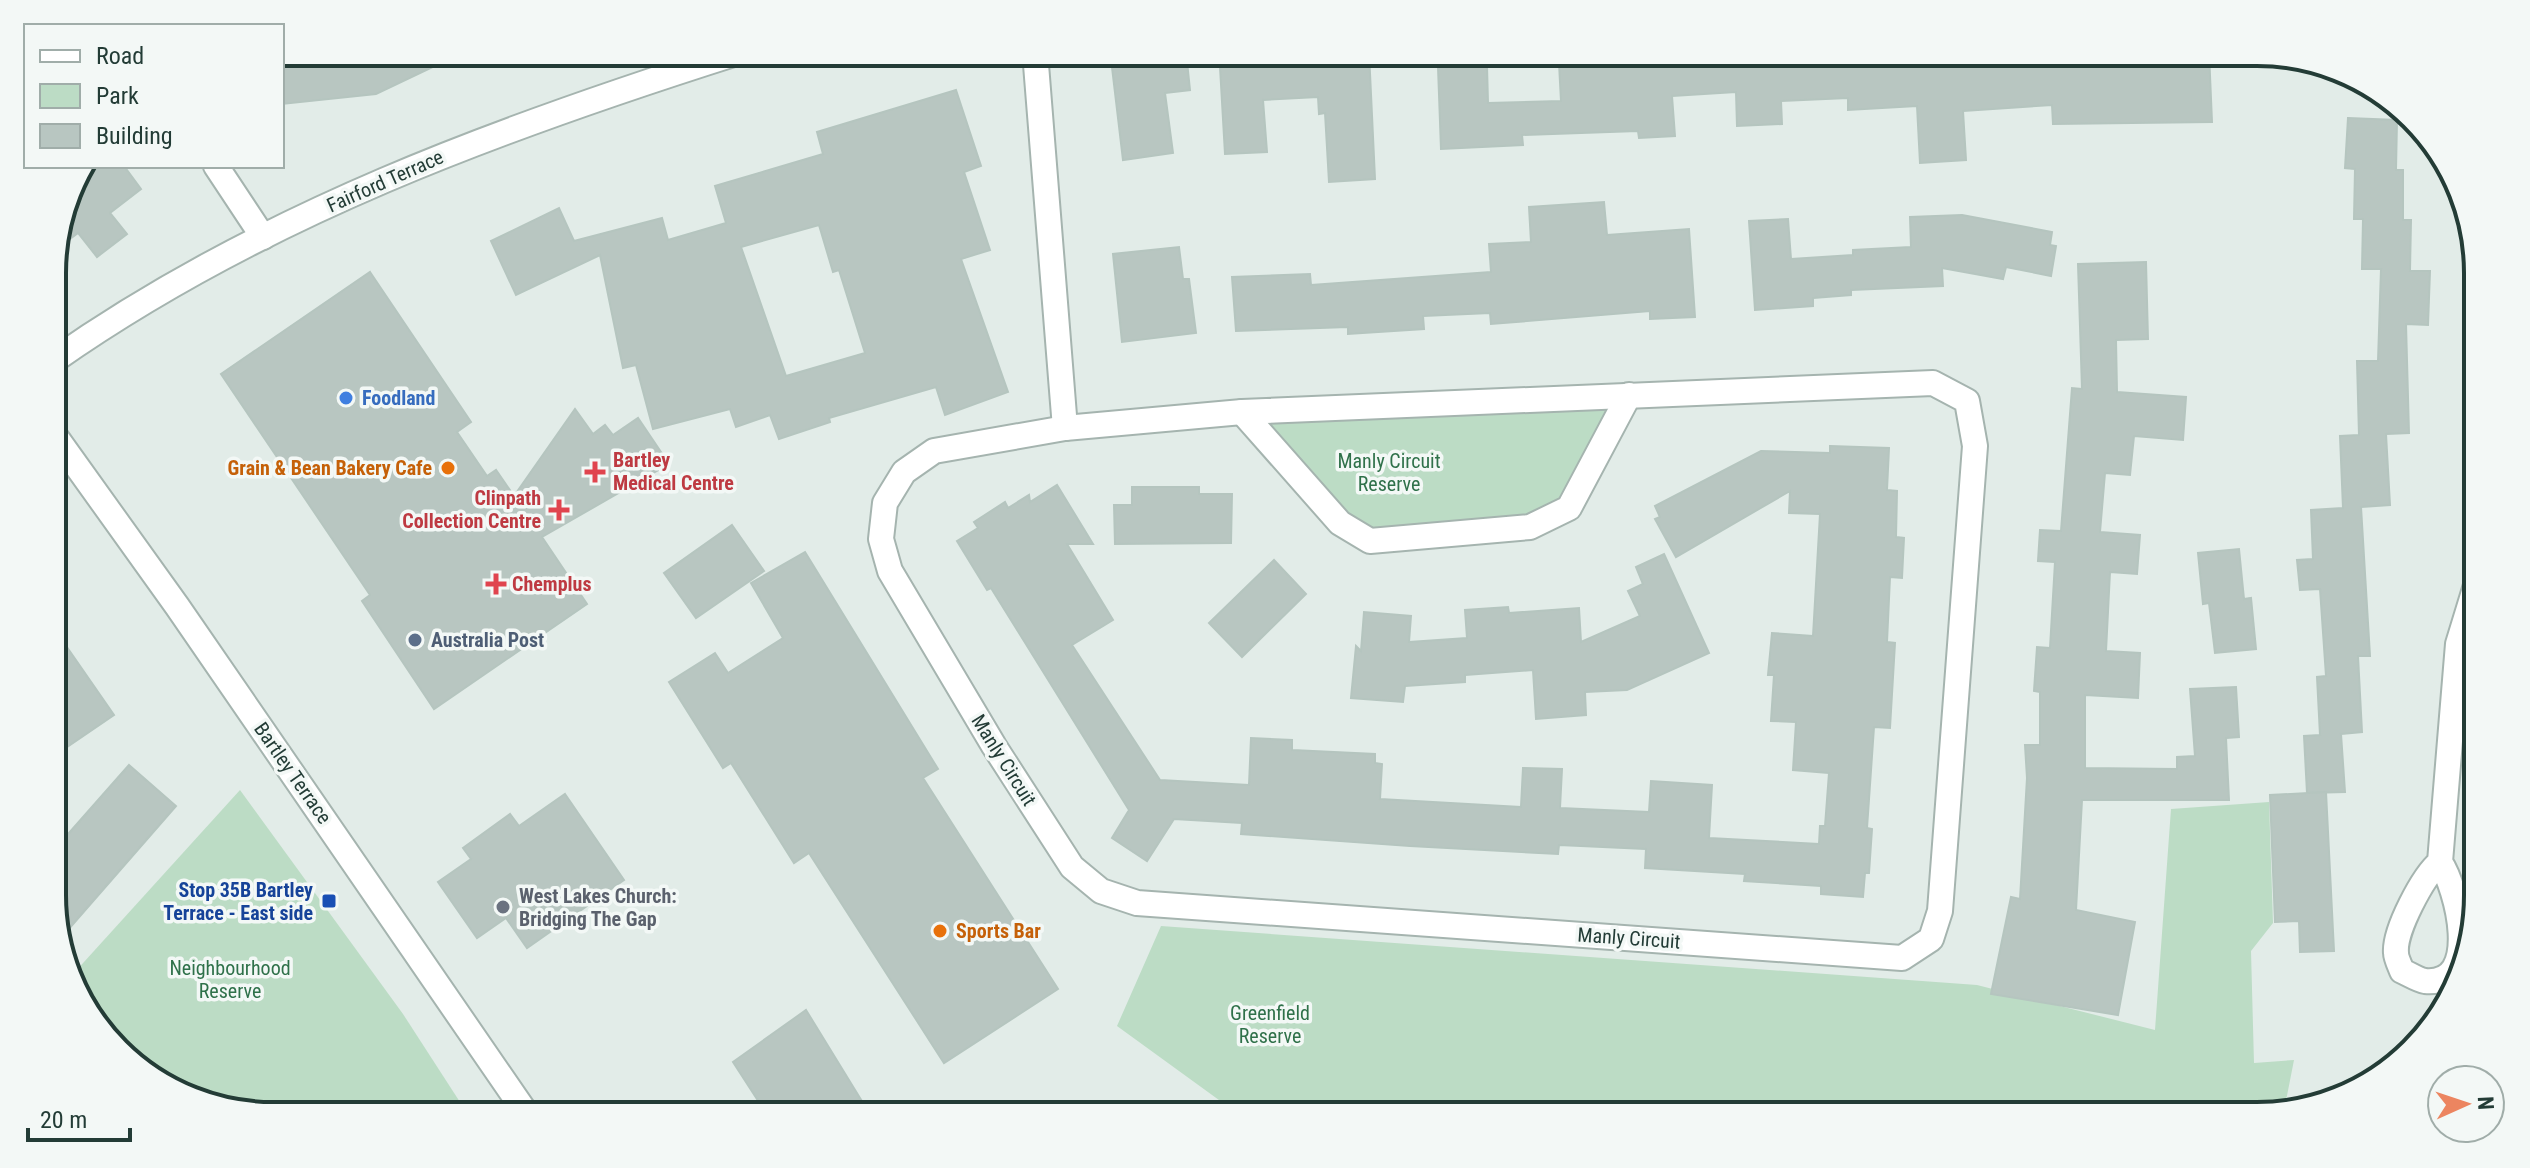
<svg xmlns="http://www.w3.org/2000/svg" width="2530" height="1168" font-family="'Roboto Condensed',sans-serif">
  <rect width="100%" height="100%" fill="#e2ece8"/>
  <!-- green -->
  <g fill="#bcdcc5">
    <path d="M1629 395 1569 508 1530 527 1370 541 1242 412Z"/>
    <path d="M240 790 403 1014 469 1116H273L188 1099 97 1029 74 973Z"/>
    <path d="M2269 802 2273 923 2251 951 2254 1063 2294 1060 2284 1111 2271 1116H1241L1117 1026 1161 926 1977 985 2155 1030 2171 809Z"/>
  </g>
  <!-- building -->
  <g fill="#b8c6c1" stroke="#b5c5bf" stroke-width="2" fill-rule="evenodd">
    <path d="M347 52H464L376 94 282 104V59Z"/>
    <path d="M1170 52H1186L1190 90 1165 93 1173 153 1123 160 1111 59Z"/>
    <path d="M1369 52 1375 179 1329 182 1325 113 1319 114 1318 97 1263 100 1267 152 1225 154 1220 67 1316 62V55Z"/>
    <path d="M1633 52H1670V57L1746 52H2209L2212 122 2053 124 2052 105 1963 111 1966 160 1920 163 1917 106 1848 110V98L1781 101 1782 124 1737 126 1736 92 1672 96 1675 136 1639 138 1638 131 1522 135 1523 145 1441 149 1438 67 1487 66 1488 103 1561 101 1559 63 1634 60Z"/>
    <path d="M956 90 981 166 964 172 990 250 961 259 1008 392 945 415 936 387 829 418 830 422 779 439 770 415 736 427 730 409 653 429 636 365 623 368 600 255 516 295 491 241 559 208 574 241 662 218 668 240 726 223 715 186 823 154 817 132ZM819 225 833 272 839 270 865 353 786 376 741 247Z"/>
    <path d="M2348 118 2397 120 2396 170H2403V220H2411L2410 271H2430L2428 325 2406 324 2409 433 2386 434 2390 505 2361 507 2370 656H2358L2362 732 2341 734 2345 792 2307 793 2304 736 2320 735 2317 677 2326 676 2320 589 2300 590 2297 560 2313 559 2311 510 2343 508 2340 436 2359 435 2357 361H2378L2381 269H2362L2363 219H2354L2355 169 2345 168Z"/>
    <path d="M98 166H124L141 189 110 213 127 234 97 257 78 233 54 251 72 187Z"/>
    <path d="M1604 202 1607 235 1689 229 1695 317 1650 319V311L1491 324 1490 313 1423 316 1424 329 1348 334V327L1236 331 1232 277 1310 274 1311 285 1491 272 1489 244 1531 242 1529 207Z"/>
    <path d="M1962 215 2052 232 2050 245 2056 246 2051 276 2006 267 2003 279 1942 268 1943 286 1851 290V295L1813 298V306L1755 310 1749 221 1788 219 1791 259 1853 255V250L1911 247 1910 217Z"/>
    <path d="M1179 247 1183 279H1189L1196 333 1122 342 1113 254Z"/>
    <path d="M2146 262 2148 339 2116 340 2117 392 2186 397 2183 440 2134 436 2130 475 2105 473 2100 532 2140 535 2137 574 2110 572 2106 651 2140 653 2138 698 2085 695V768L2177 769V757L2195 756 2190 689 2236 687 2239 737 2226 738 2229 800H2082L2076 910 2135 922 2118 1015 1991 994 2011 897 2020 899 2027 778 2025 745H2040V692L2034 691 2037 647 2050 648 2055 562 2038 561 2040 530 2061 531 2072 388 2082 389 2078 264Z"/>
    <path d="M370 272 471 422 457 432 487 476 496 470 514 496 575 409 593 434 605 425 613 435 638 418 669 464 542 537 587 604 434 709 362 601 370 595 221 374Z"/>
    <path d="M1830 446 1889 448 1887 490 1897 491 1896 537 1904 538 1902 578 1890 577 1887 642 1895 643 1890 728 1874 727 1867 828 1872 829 1869 873H1865L1863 897 1821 894V886L1744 881 1745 874 1645 868 1646 849 1559 845 1558 854 1410 846 1241 834 1242 823 1174 819 1147 861 1112 838 1129 810 991 588 987 590 957 541 978 528 974 522 1005 502 1008 508 1029 495 1030 502 1057 485 1093 544H1067L1113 620 1072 645 1160 780 1249 785 1251 738 1292 740V750L1375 754V763L1382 764 1380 799 1521 807 1523 768 1562 769 1560 808 1649 812 1651 781 1712 785 1709 838 1819 844 1820 826H1825L1829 773 1793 770 1796 722 1771 721 1774 675H1768L1772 633 1813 636 1820 514 1789 513 1790 491 1676 557 1655 519 1660 517 1655 506 1761 451 1830 453Z"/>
    <path d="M1132 487H1199V494H1232L1231 543 1115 544 1114 505H1132Z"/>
    <path d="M732 525 764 571 696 618 664 573Z"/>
    <path d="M2239 549 2244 599 2251 598 2256 649 2215 653 2209 603 2203 604 2198 553Z"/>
    <path d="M805 552 938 769 923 778 1058 989 944 1063 809 853 794 863 731 763 723 768 669 682 715 653 728 673 783 638 751 583Z"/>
    <path d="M1664 554 1709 653 1627 690 1585 692 1586 715 1536 719 1533 670 1465 675V682L1405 686 1403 702 1351 698 1356 646 1361 651 1364 612 1411 616 1409 642 1467 638 1465 610 1508 607 1509 613 1579 608 1581 642 1640 616 1628 591 1643 584 1636 567Z"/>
    <path d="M1274 560 1306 594 1242 657 1209 623Z"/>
    <path d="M53 627 114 715 64 749 54 734Z"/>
    <path d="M129 765 176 806 60 939 54 924V850Z"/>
    <path d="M2326 792 2334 951 2300 952 2299 921 2275 922 2270 795Z"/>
    <path d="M565 794 624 880 527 948 506 918 477 938 438 882 471 859 463 848 510 814 519 826Z"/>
    <path d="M806 1010 871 1116H768L733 1062Z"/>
  </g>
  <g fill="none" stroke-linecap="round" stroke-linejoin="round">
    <defs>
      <g id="minor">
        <path d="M1035 52 1065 428"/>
        <path d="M216 166 263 237"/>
        <path d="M53 361C261 215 500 128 740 52"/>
        <path d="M1933 383 1967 401 1975 446 1940 911 1931 939 1902 958 1137 903 1101 891 1072 867 994 746 890 571 881 539 885 503 904 472 934 451 1065 428 1242 412Z"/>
        <path d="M1242 412 1340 523 1370 541 1530 527 1569 508 1629 395"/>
        <path d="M2440 862C2423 876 2394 931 2396 953 2396 958 2400 966 2402 971 2409 974 2418 980 2425 981 2483 986 2457 888 2440 862L2458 644 2477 582"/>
      </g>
      <path id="tertiary" d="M53 433 177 606 528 1116"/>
    </defs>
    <!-- minor casing -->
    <use href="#minor" stroke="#a5b4af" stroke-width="28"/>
    <!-- tertiary casing -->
    <use href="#tertiary" stroke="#a5b4af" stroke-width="28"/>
    <!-- minor -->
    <use href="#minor" stroke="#fff" stroke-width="24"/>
    <!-- tertiary -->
    <use href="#tertiary" stroke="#fff" stroke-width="24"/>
  </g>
  <!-- markers -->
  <circle fill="#3f7fe0" stroke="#f3f8f6" stroke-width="3" cx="346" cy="398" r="8"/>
  <g fill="#e8710a" stroke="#f3f8f6" stroke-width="3">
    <circle cx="448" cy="468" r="8"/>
    <circle cx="940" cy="931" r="8"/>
  </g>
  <g fill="#e0444e" stroke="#f3f8f6" stroke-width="3">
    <path d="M591 460h8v8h8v8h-8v8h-8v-8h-8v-8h8z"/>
    <path d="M555 498h8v8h8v8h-8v8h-8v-8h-8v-8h8z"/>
    <path d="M492 572h8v8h8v8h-8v8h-8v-8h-8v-8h8z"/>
  </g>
  <circle fill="#5c6f8a" stroke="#f3f8f6" stroke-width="3" cx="415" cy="640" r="8"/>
  <rect fill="#1a4fb4" stroke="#f3f8f6" stroke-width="3" x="321" y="893" width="16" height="16" rx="4"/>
  <circle fill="#6b7280" stroke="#f3f8f6" stroke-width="3" cx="503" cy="907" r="8"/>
  <g text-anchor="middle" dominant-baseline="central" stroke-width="7" stroke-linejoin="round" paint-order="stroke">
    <!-- street labels -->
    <g font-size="20" fill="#233c36" stroke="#f3f8f6">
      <text transform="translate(385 181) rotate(-24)">Fairford Terrace</text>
      <text transform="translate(1004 760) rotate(58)">Manly Circuit</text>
      <text transform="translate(293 773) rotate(55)">Bartley Terrace</text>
      <text transform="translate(1629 938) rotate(4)">Manly Circuit</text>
    </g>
    <!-- shop labels -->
    <g font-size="20" font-weight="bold" fill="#366cbe" stroke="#f3f8f6" text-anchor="start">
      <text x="362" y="398">Foodland</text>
    </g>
    <!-- health labels -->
    <g font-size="20" font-weight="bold" fill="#be3a42" stroke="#f3f8f6" text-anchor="start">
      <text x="613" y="460">Bartley<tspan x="613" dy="23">Medical Centre</tspan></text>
      <text x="541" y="498" text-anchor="end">Clinpath<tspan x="541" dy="23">Collection Centre</tspan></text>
      <text x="512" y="584">Chemplus</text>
    </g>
    <!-- park labels -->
    <g font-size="20" fill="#2f714a" stroke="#f3f8f6">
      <text x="1389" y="461">Manly Circuit<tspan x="1389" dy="23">Reserve</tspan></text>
      <text x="230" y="968">Neighbourhood<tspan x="230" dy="23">Reserve</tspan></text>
      <text x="1270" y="1013">Greenfield<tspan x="1270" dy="23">Reserve</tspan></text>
    </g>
    <!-- food labels -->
    <g font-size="20" font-weight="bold" fill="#c56008" stroke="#f3f8f6" text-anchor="end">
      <text x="432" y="468">Grain &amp; Bean Bakery Cafe</text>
      <text x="956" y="931" text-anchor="start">Sports Bar</text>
    </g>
    <!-- service labels -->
    <g font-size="20" font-weight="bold" fill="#4e5e75" stroke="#f3f8f6" text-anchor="start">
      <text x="431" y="640">Australia Post</text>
    </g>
    <!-- transit labels -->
    <g font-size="20" font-weight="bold" fill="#164399" stroke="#f3f8f6" text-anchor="end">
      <text x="313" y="890">Stop 35B Bartley<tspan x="313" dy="23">Terrace - East side</tspan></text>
    </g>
    <!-- worship labels -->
    <g font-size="20" font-weight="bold" fill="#5b616d" stroke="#f3f8f6" text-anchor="start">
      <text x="519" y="896">West Lakes Church:<tspan x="519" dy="23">Bridging The Gap</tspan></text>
    </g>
  </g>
  <!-- crop -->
  <path d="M0 0H2530V1168H0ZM273 66H2257A207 207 0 0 1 2464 273V895A207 207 0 0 1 2257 1102H273A207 207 0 0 1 66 895V273A207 207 0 0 1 273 66Z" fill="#f3f8f6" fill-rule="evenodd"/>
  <path fill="none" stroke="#233c36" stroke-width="4" d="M273 66H2257A207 207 0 0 1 2464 273V895A207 207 0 0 1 2257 1102H273A207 207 0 0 1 66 895V273A207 207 0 0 1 273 66Z"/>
  <!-- legend -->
  <rect x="24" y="24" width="260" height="144" fill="#f3f8f6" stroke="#a0ada9" stroke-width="2"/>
  <rect x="40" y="50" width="40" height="12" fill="#ffffff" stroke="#a0ada9" stroke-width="2"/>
  <text x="96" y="64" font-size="24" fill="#233c36">Road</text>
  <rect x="40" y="84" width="40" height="24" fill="#bcdcc5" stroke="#a0ada9" stroke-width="2"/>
  <text x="96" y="104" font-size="24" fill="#233c36">Park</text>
  <rect x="40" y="124" width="40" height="24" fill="#b8c6c1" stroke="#a0ada9" stroke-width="2"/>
  <text x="96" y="144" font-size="24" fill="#233c36">Building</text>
  <!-- north arrow -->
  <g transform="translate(2466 1104) rotate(87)"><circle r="38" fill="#f3f8f6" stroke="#a0ada9" stroke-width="2"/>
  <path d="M0-6L14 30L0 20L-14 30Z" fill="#ec8560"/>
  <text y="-12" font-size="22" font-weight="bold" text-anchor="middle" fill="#233c36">N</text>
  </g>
  <!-- scale -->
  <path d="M28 1128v12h102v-12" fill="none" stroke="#233c36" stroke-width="4"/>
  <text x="40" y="1128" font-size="24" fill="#233c36" stroke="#f3f8f6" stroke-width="6" paint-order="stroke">20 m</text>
</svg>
